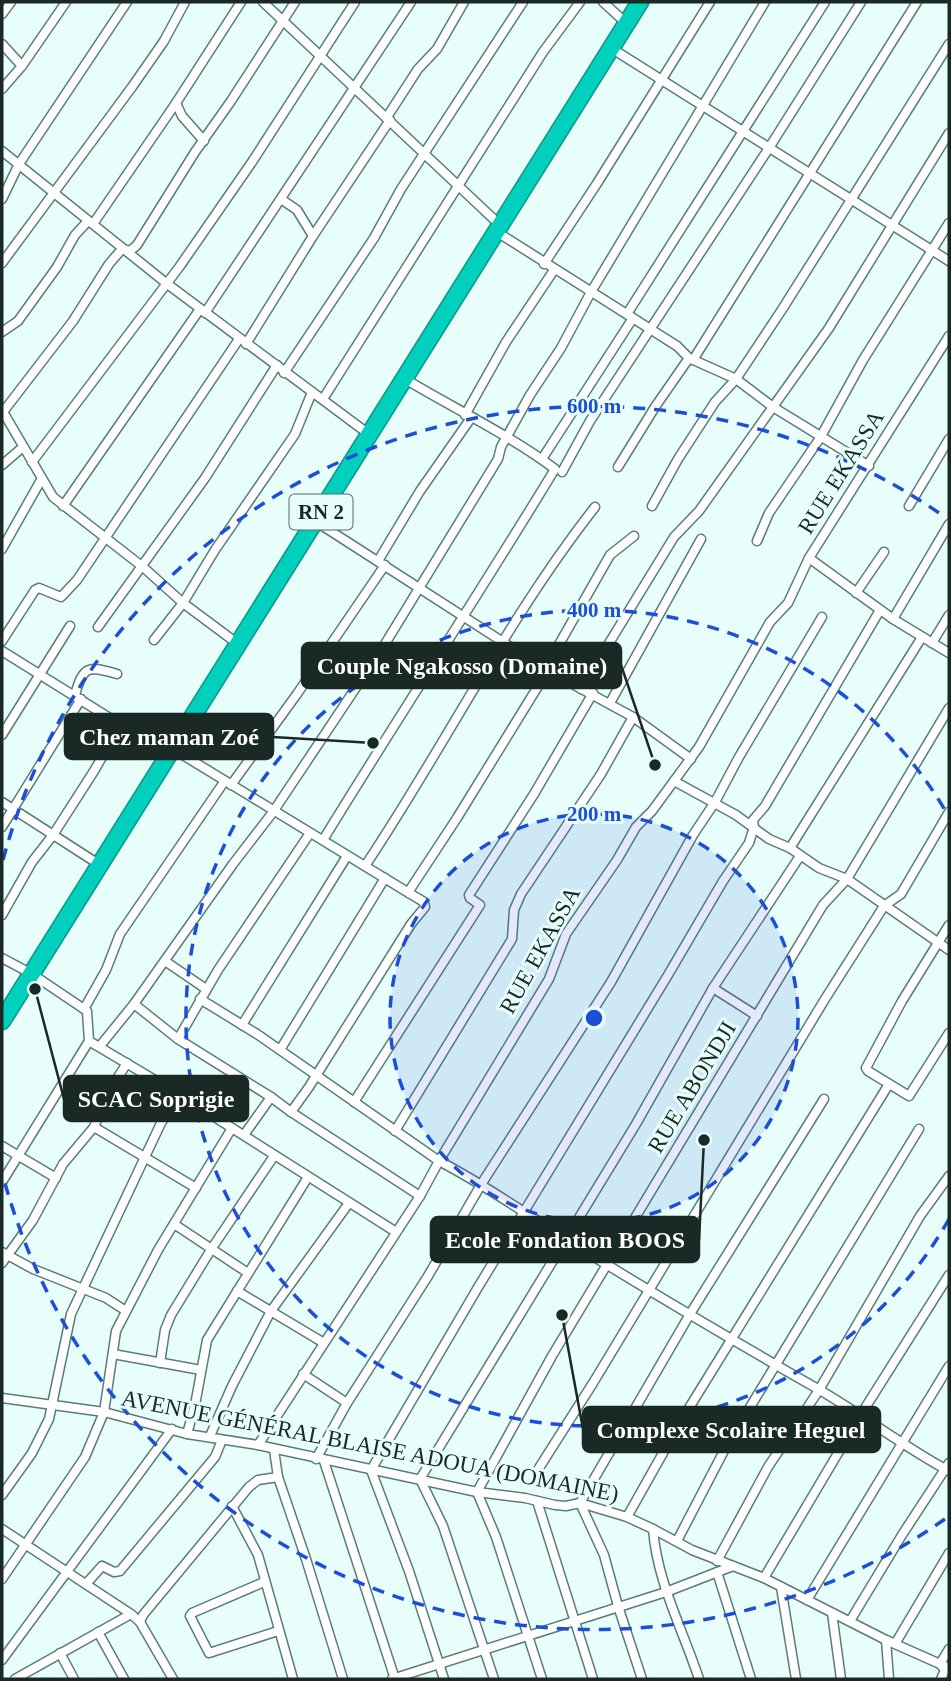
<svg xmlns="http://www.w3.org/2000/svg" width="951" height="1681" font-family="'Times New Roman',serif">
  <rect width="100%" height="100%" fill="#e7fefa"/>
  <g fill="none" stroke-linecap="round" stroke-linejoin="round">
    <defs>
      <g id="street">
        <path d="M263 2 500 225"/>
        <path d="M603 2 626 23"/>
        <path d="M2 14 11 2"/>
        <path d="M2 44 22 66"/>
        <path d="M611 48 949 261"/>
        <path d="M2 89 22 66 66 2"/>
        <path d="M176 103 182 116 204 141"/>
        <path d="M387 117 418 69 437 49 464 2"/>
        <path d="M2 151 166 283 370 435"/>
        <path d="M2 199 19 164 127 2"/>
        <path d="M281 199 297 210 313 236"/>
        <path d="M93 224 176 103 241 2"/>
        <path d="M497 232 677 346 689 358 736 379 773 407 869 466"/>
        <path d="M2 263 132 87 164 41 185 2"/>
        <path d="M544 264 596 185 710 2"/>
        <path d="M205 313 411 2"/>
        <path d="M627 314 825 2"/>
        <path d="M2 332 18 321 57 267 75 235 88 221"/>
        <path d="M246 344 313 236 390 120"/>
        <path d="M693 360 917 2"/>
        <path d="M284 373 374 238 401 189 523 2"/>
        <path d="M323 399 543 52 580 2"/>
        <path d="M2 410 53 497 143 567 183 603 238 644"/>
        <path d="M3 412 73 321 109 264 122 249 130 251 137 245 195 152 231 101 295 2"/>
        <path d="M465 415 506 342 554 270"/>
        <path d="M542 459 633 318"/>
        <path d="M32 462 180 266 252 162 355 2"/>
        <path d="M2 465 23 447"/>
        <path d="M618 467 655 407 689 358"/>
        <path d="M562 472 590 421 769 148 861 2"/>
        <path d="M63 506 200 309"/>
        <path d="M652 506 678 459 715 402 736 379 783 308 949 44"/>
        <path d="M909 506 949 439"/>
        <path d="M315 521 545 669 633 717 691 759"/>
        <path d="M757 541 769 513 820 438 863 360 949 223"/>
        <path d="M2 549 41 480"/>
        <path d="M809 558 893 619 949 653"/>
        <path d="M378 561 420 491 471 418"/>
        <path d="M856 593 884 552"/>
        <path d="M893 619 949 524"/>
        <path d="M98 627 205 478 277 365"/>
        <path d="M154 640 183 603 215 550 295 434 312 392"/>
        <path d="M2 641 35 590 39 588 61 597 77 580 239 339"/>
        <path d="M932 643 949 615"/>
        <path d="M2 651 169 755"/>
        <path d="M545 669 610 555 634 536"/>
        <path d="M581 689 674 537 699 511 829 328 949 133"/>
        <path d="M75 695C83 666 88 665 117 674"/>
        <path d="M610 703 701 539"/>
        <path d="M2 735 70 626"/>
        <path d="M173 749 409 893"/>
        <path d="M674 781 736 815 769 839 790 848 819 868 847 879 949 950"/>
        <path d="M231 785 297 694 385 565"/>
        <path d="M2 802 100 865"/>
        <path d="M2 827 81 699"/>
        <path d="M323 840C399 716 479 594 555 469 508 434 455 409 405 379"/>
        <path d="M790 848 922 637"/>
        <path d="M365 866C444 748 507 619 595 507"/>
        <path d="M2 915 32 862 53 835 94 771 121 724"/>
        <path d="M949 925 902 1001 866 1068 868 1071 909 1096 949 1033"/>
        <path d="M2 958 32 974 87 1011 89 1041 2 1182"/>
        <path d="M165 961 206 989"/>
        <path d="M713 988 757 1016"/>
        <path d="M200 999 257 1034 439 1161C491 1188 538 1222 588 1253 664 1300 741 1345 818 1389 863 1415 904 1447 949 1471"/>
        <path d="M134 1004 178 1039 271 1097 291 1112 420 1196"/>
        <path d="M84 1009 106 970 120 934 224 782"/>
        <path d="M242 1025 347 856"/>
        <path d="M178 1039 218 970 310 833"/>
        <path d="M89 1041 180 1095 396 1232"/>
        <path d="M100 1046 134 1004 233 864 273 812 385 644 498 459 501 447 530 395 561 348 591 292 765 2"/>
        <path d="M280 1050 385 878"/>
        <path d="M354 1102 478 908 480 905 470 898 469 895 534 794 593 693"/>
        <path d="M291 1112 309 1087 411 924 425 907 424 902 409 893 411 888 457 818 548 670"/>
        <path d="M94 1127 196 1188"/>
        <path d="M395 1131 512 939 514 910 521 894 601 774 633 717"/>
        <path d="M244 1135 271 1097"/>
        <path d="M2 1146 56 1178"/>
        <path d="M174 1224 248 1273"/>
        <path d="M2 1252 33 1269 106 1298 126 1311"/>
        <path d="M2 1263 33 1220 63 1164 94 1127 108 1093 127 1063"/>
        <path d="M237 1291 324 1343"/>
        <path d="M113 1354 201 1370"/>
        <path d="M160 1363 165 1330 171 1315 212 1248 274 1156"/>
        <path d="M303 1374 347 1403"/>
        <path d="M2 1398 104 1412 187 1434 258 1445 477 1492 525 1498 555 1505 566 1506 580 1503 627 1517 653 1529 692 1550 764 1578 886 1640 949 1668"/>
        <path d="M187 1434 195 1405 207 1340 308 1177"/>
        <path d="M210 1436 232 1386 271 1311 349 1203"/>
        <path d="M258 1445 420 1196 439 1161 549 979 566 934 617 860 636 827 652 811 699 747 770 622 788 603 809 558 949 336"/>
        <path d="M316 1459 347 1403 428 1276 482 1183 611 982 693 835 715 802 739 757 822 617"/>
        <path d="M324 1461 395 1679"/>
        <path d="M539 1468 593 1383 825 999 884 906 901 894 949 812"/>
        <path d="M278 1477 306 1559 343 1679"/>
        <path d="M2 1495 32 1453 49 1419 71 1314 161 1123 180 1095"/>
        <path d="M537 1501 593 1679"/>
        <path d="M232 1506 258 1555 293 1679"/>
        <path d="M627 1517 681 1421 889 1084"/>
        <path d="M2 1529 131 1614 140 1622 173 1679"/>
        <path d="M653 1529C657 1582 683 1630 699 1679"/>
        <path d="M677 1541 727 1445 919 1129"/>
        <path d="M717 1561 768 1467 819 1390 920 1216 949 1176"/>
        <path d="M717 1572 751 1679"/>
        <path d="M764 1578 860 1416 949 1275"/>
        <path d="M2 1579 85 1457 104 1412 116 1331 158 1250 232 1128"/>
        <path d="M264 1582 192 1613 190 1616 209 1653 278 1631"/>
        <path d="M86 1584 102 1566 114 1572 120 1571 215 1457 222 1440"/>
        <path d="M781 1587 796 1679"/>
        <path d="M807 1600 949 1366"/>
        <path d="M832 1613 841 1679"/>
        <path d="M850 1621 902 1535 949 1463"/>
        <path d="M140 1622 143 1615 249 1487 258 1480 278 1477 274 1450"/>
        <path d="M98 1632 124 1679"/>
        <path d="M886 1640 889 1679"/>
        <path d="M895 1644 949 1553"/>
        <path d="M60 1653 74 1679"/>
        <path d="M2 1660 172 1429"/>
        <path d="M15 1679 131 1614"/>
        <path d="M392 1679 666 1592 733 1566"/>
        <path d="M444 1679 409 1571 371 1470 477 1289 668 975 723 881 749 843 754 827 753 820 765 806 880 610"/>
        <path d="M494 1679 443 1526 420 1479 636 1124 713 988 800 856"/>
        <path d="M542 1679 496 1537 477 1492 552 1356 823 905 847 879 949 708"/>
        <path d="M642 1679 618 1606 604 1555 580 1503 690 1314 824 1099"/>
        <path d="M941 1679 945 1670 940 1664 949 1649"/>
      </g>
      <path id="highway" d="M2 1021 640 2"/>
    </defs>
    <!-- street casing -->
    <use href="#street" stroke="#5a7d77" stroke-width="11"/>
    <!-- highway casing -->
    <use href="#highway" stroke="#0a9588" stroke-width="19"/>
    <!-- street -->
    <use href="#street" stroke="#fff" stroke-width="8"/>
    <!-- highway -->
    <use href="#highway" stroke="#01d0bd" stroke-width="16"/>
  </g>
  <!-- distance rings -->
  <circle cx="594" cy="1018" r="204" fill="#1d4ed8" fill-opacity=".12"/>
  <g fill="none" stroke="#1d4ed8" stroke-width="3.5" stroke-dasharray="12 9">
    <circle cx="594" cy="1018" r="204"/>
    <path d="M949 1219A408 408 0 1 1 949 817"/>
    <path d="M945 1519A612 612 0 0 1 3 1176M3 860A612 612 0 0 1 945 517"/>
  </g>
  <g text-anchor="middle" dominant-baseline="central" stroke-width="6" stroke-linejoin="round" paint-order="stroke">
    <!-- shield labels -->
    <rect fill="#e7fefa" stroke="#586866" stroke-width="2" x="289.5" y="494.5" width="63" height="35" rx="5"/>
    <g font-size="21" font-weight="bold" fill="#1a2826">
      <text x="321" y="512">RN 2</text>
    </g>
    <!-- street labels -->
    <g font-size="23" fill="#1a2826" stroke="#e7fefa">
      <text transform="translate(841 472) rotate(-58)">RUE EKASSA</text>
      <text transform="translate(540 950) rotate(-61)">RUE EKASSA</text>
      <text transform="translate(692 1087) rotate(-59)">RUE ABONDJI</text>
      <text transform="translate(370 1446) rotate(11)">AVENUE GÉNÉRAL BLAISE ADOUA (DOMAINE)</text>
    </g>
  </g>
  <circle cx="594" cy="1018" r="10" fill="#1d4ed8" stroke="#e7fefa" stroke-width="3.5"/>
  <g font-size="21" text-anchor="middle" font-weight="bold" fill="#1d4ed8" stroke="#e7fefa" stroke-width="6" stroke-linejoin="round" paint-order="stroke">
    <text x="594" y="413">600 m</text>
    <text x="594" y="617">400 m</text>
    <text x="594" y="821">200 m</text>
  </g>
  <!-- callouts -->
  <path fill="none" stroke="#1a2826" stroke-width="2.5" d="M655 765L621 665M373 743L273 737M35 989L64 1099M704 1140L699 1240M562 1315L583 1429"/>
  <g fill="#1a2826" stroke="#e7fefa" stroke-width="2.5">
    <circle cx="655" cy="765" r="7"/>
    <circle cx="373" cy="743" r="7"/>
    <circle cx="35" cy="989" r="7"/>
    <circle cx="704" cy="1140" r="7"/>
    <circle cx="562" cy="1315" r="7"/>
  </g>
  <g fill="#1a2826" stroke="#1a2826" stroke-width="2.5">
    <rect x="302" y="643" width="319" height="45" rx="7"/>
    <rect x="65" y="714" width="208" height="45" rx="7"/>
    <rect x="64" y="1076" width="184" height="45" rx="7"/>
    <rect x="431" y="1217" width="268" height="45" rx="7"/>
    <rect x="583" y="1407" width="297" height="45" rx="7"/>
  </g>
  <g font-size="24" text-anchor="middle" font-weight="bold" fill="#fff">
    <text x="462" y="674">Couple Ngakosso (Domaine)</text>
    <text x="169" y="745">Chez maman Zoé</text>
    <text x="156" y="1107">SCAC Soprigie</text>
    <text x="565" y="1248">Ecole Fondation BOOS</text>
    <text x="731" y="1438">Complexe Scolaire Heguel</text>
  </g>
  <!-- border -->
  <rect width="951" height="1681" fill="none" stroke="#1a2826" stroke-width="7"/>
</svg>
